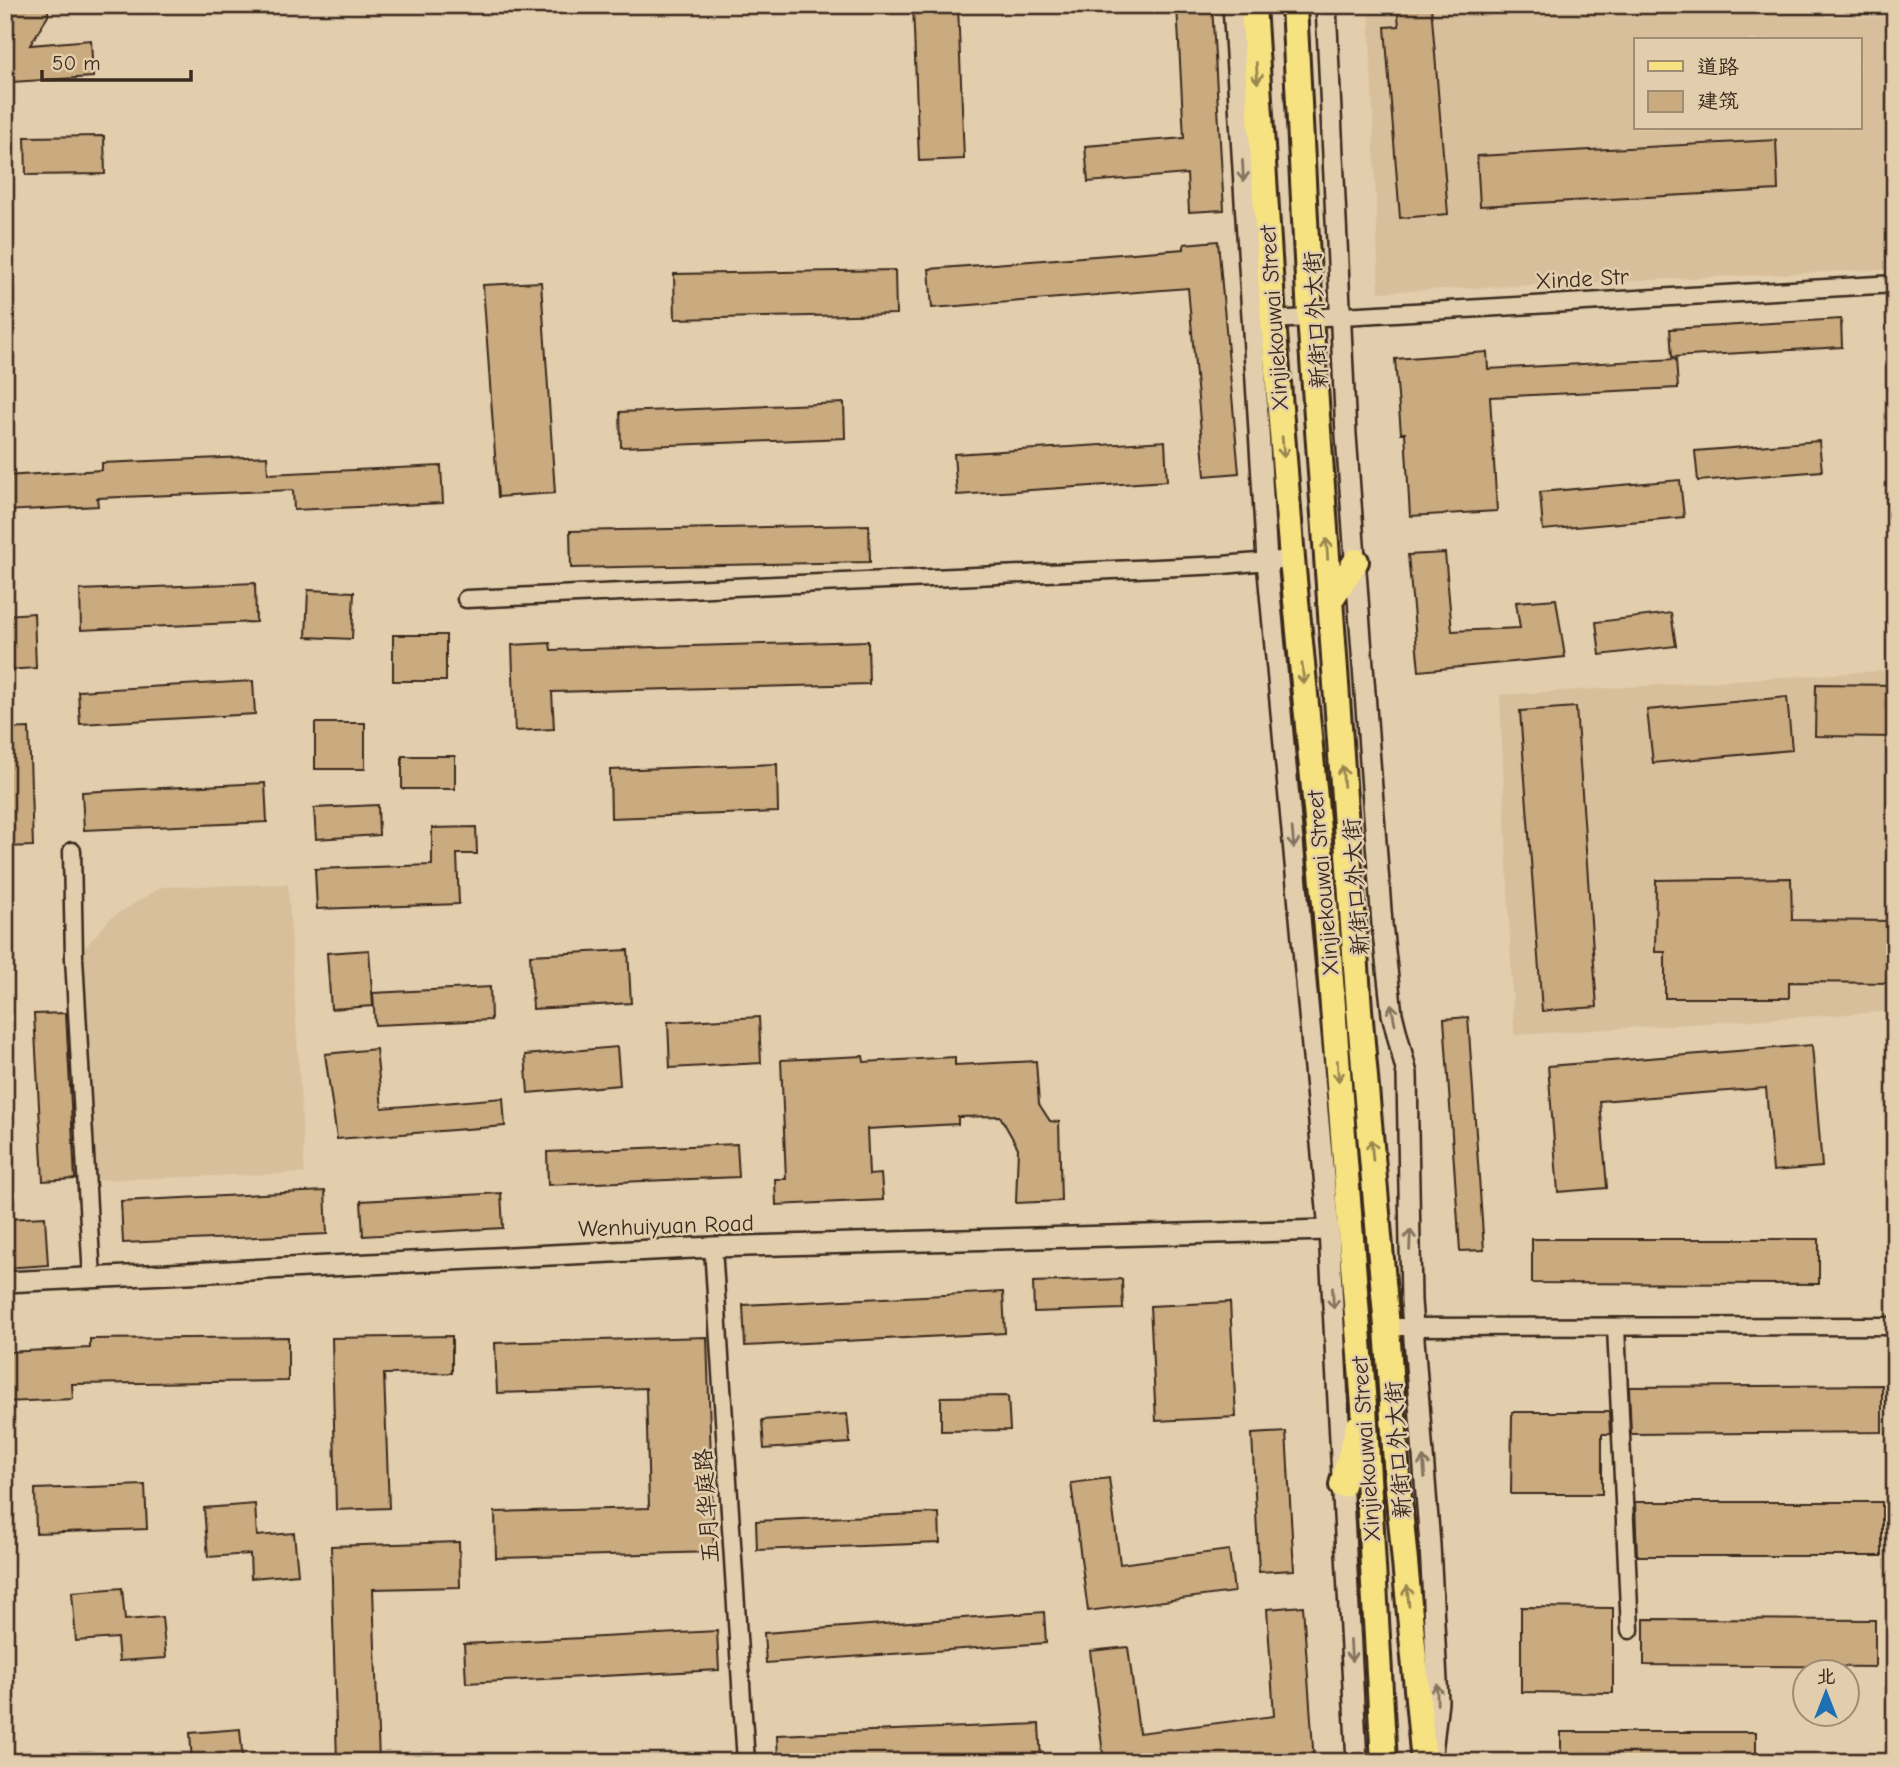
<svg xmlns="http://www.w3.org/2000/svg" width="1900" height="1767" font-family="'Comic Neue','LXGW WenKai TC',sans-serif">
  <rect width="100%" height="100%" fill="#e2cdac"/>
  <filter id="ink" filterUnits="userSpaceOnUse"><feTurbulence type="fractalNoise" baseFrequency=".0143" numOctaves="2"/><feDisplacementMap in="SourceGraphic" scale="14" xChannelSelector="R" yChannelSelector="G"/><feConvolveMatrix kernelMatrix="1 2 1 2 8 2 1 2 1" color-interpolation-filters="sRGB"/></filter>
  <g filter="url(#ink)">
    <!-- built -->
    <g fill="#d8bf9b" fill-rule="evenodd">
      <path d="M1369 5H1824L1825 17H1895V269L1379 292ZM1636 40H1860V128H1636Z"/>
      <path d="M1895 670V1011L1514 1035 1500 695Z"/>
      <path d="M288 884 305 1173 96 1180 82 951 111 918 161 887Z"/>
    </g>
    <!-- building -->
    <g fill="#caaa7f" stroke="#3b2a1e" stroke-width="2">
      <path d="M5 5H48V16L30 45 91 40 93 77 11 82 8 34H5Z"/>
      <path d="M913 5H958L964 159 919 161Z"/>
      <path d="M1177 5H1212L1224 210 1189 212 1187 174 1088 182 1085 146 1184 138Z"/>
      <path d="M1397 5H1431L1448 214 1400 218 1385 27 1399 26Z"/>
      <path d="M104 136 105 174 26 175 25 137Z"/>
      <path d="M1776 140 1778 190 1480 206 1477 156Z"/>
      <path d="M1218 241 1239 473 1205 476 1188 288 932 308 929 269 1184 249V244Z"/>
      <path d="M895 270 896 314 675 319 674 274Z"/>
      <path d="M541 282 555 493 498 497 483 285Z"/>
      <path d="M1841 319 1842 347 1672 357 1670 329Z"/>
      <path d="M1487 352 1488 369 1676 359 1678 388 1490 397 1497 511 1410 516 1405 433H1401L1395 359Z"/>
      <path d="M844 403 845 438 621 447 620 412Z"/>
      <path d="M1165 441 1167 481 957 495 954 454Z"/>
      <path d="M1819 441 1822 471 1698 481 1695 451Z"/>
      <path d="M267 456 268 474 441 466 443 503 294 510 293 490 97 498 98 506 5 511V476L102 470V463Z"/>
      <path d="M1680 480 1684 517 1543 530 1540 492Z"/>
      <path d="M869 525 870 562 571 568 570 531Z"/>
      <path d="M1445 553 1452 631 1520 628 1516 602 1556 599 1565 657 1419 671 1408 555Z"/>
      <path d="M255 583 256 622 81 630 80 590Z"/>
      <path d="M308 590 354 592 352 639 306 637Z"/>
      <path d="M34 613 36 668 5 670V615Z"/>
      <path d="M1671 613 1676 646 1600 655 1596 622Z"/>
      <rect x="393" y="635" width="53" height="46"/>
      <path d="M868 641 869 684 552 692 554 729 515 731 512 645 550 643 551 650Z"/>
      <path d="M253 681 255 714 80 724 78 691Z"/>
      <path d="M1816 684 1895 685V737L1815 736Z"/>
      <path d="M1787 697 1792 750 1653 763 1647 710Z"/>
      <path d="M1576 707 1597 1007 1542 1011 1520 711Z"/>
      <rect x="315" y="723" width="50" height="46"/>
      <path d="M29 728 33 846 5 847V729Z"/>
      <rect x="402" y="756" width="53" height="33"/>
      <path d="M777 764 778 812 611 818 610 770Z"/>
      <path d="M265 783 267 822 84 830 82 792Z"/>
      <path d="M378 805 379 835 316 839 314 808Z"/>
      <path d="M476 827 477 854H457L459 904 317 909 315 869 432 865V828Z"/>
      <path d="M1791 878 1792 920 1895 921V983L1789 982V998H1665V952H1655L1656 880Z"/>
      <path d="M369 950 373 1006 331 1009 327 953Z"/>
      <path d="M628 950 631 1003 533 1009 530 955Z"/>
      <path d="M490 987 491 1020 375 1025 373 993Z"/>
      <path d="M66 1013 75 1179 43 1181 34 1014Z"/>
      <path d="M759 1017 761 1063 670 1068 668 1022Z"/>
      <path d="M1468 1017 1484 1250 1460 1251 1444 1019Z"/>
      <path d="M1812 1045 1822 1167 1773 1171 1766 1088 1600 1101 1607 1188 1558 1192 1548 1066Z"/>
      <path d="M617 1047 620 1085 528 1093 525 1055Z"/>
      <path d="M376 1049 382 1108 503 1098 505 1126 337 1139 325 1054Z"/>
      <path d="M863 1056 864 1062 955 1057V1065L1036 1061 1039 1104 1050 1121 1059 1122 1061 1201 1016 1203 1018 1148 1000 1116 958 1117V1124L867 1129 869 1175 881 1174 883 1200 776 1205 775 1179H786L781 1060Z"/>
      <path d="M737 1144 739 1177 548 1185 547 1152Z"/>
      <path d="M325 1191 327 1234 123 1243 121 1201Z"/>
      <path d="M501 1193 503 1228 363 1236 361 1201Z"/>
      <path d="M45 1217 48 1265 5 1268V1219Z"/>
      <path d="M1532 1239H1819V1284L1532 1283Z"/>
      <path d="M1122 1279 1123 1309 1034 1312 1033 1282Z"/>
      <path d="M1003 1292 1005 1333 745 1346 743 1305Z"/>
      <path d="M1230 1302 1236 1417 1156 1421 1150 1306Z"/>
      <path d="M452 1336V1373L384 1374 389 1508 336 1510 332 1338Z"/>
      <path d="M288 1337V1381L72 1384 73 1399 5 1402V1352L90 1348V1339Z"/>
      <path d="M707 1337 714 1552 496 1558 495 1512 649 1508 646 1388 497 1393 495 1343Z"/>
      <path d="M1882 1385V1432L1631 1434 1629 1387Z"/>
      <path d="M1008 1396 1010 1430 941 1431V1397Z"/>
      <path d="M1512 1412H1609L1610 1434H1602V1494H1511Z"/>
      <path d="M847 1414 850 1443 764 1449 762 1420Z"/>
      <path d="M1286 1432 1294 1570 1259 1572 1252 1434Z"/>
      <path d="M1109 1478 1120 1564 1229 1550 1234 1592 1088 1611 1071 1483Z"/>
      <path d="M145 1485 147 1529 36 1533 35 1489Z"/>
      <path d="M1635 1502H1882V1556H1637Z"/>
      <path d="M255 1504 257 1536 294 1533 298 1574 251 1578 250 1554 208 1557 204 1508Z"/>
      <path d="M939 1513 940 1543 757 1550 756 1521Z"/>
      <path d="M459 1542 460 1587 373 1589 379 1762H337L331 1546Z"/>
      <path d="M122 1588 125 1620 162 1617 166 1658 119 1661 117 1638 76 1641 72 1592Z"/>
      <path d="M1303 1606 1314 1762H1277V1758L1247 1762H1104L1090 1651 1128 1647 1139 1733 1274 1716 1267 1609Z"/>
      <path d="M1521 1607 1613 1608V1693L1521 1692Z"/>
      <path d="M1044 1612 1046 1643 766 1663 764 1633Z"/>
      <path d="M1644 1619 1875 1620V1667L1644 1665Z"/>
      <path d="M717 1631 719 1670 466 1683 464 1644Z"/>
      <path d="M1039 1724 1041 1761 778 1762 777 1735Z"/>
      <path d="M240 1729 243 1762H192L190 1733Z"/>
      <path d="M1561 1732H1756V1760L1561 1761Z"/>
    </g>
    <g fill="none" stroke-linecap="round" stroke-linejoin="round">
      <defs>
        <g id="minor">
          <path d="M1273 320 1895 284"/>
          <path d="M466 599 1223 565 1292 559"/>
          <path d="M72 851 74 958 92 1278"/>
          <path d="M713 1247 746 1762"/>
          <path d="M1387 1327 1895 1326"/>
          <path d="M1616 1327 1630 1630"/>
        </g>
        <g id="tertiary">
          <path d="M1233 5 1267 561 1329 1230 1357 1762"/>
          <path d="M1326 5 1346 435 1382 924 1392 1014 1407 1074 1411 1301 1430 1545 1438 1701 1431 1761"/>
          <path d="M5 1282 713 1247 1329 1230"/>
        </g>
        <g id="primary">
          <path d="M1253 5 1273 320 1292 559 1325 903 1364 1406 1384 1762"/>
          <path d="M1294 5 1310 317 1359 1009 1387 1327 1397 1478 1424 1762"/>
          <path d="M1330 601 1356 561"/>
          <path d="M1342 1485 1358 1427"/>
        </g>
      </defs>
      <!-- minor casing -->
      <use href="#minor" stroke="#3b2a1e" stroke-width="21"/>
      <!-- tertiary casing -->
      <use href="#tertiary" stroke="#3b2a1e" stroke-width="24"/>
      <!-- primary casing -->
      <use href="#primary" stroke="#3b2a1e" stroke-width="30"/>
      <!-- minor -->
      <use href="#minor" stroke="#e2cdac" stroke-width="16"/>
      <!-- tertiary -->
      <use href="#tertiary" stroke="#e2cdac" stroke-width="19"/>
      <!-- primary -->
      <use href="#primary" stroke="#f7e281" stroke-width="24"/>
    </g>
    <!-- one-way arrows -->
    <defs><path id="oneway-shaft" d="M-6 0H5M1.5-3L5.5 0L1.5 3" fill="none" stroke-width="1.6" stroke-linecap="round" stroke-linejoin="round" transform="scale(1.75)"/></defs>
    <g stroke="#998650">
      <use href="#oneway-shaft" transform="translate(1257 73) rotate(86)"/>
      <use href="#oneway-shaft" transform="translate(1283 447) rotate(85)"/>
      <use href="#oneway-shaft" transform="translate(1327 549) rotate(-94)"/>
      <use href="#oneway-shaft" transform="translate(1303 674) rotate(84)"/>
      <use href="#oneway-shaft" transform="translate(1343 776) rotate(-94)"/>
      <use href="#oneway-shaft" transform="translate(1338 1071) rotate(86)"/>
      <use href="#oneway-shaft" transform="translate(1372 1150) rotate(-95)"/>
      <use href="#oneway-shaft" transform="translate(1408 1596) rotate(-95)"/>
    </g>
    <g stroke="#86735e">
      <use href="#oneway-shaft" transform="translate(1243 171) rotate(87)"/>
      <use href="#oneway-shaft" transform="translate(1293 838) rotate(85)"/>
      <use href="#oneway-shaft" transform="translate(1393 1014) rotate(-101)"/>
      <use href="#oneway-shaft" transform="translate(1410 1240) rotate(-88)"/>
      <use href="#oneway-shaft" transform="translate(1333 1298) rotate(87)"/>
      <use href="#oneway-shaft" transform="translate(1424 1467) rotate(-94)"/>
      <use href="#oneway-shaft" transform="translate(1351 1651) rotate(87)"/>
      <use href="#oneway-shaft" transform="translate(1437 1694) rotate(-91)"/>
    </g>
  </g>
  <g text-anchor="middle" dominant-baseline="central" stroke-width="5" stroke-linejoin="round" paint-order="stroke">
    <!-- street labels -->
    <g font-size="23" fill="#3b2a1e" stroke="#e2cdac">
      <text transform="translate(1582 279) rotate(-3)">Xinde Str</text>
      <text transform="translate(1274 318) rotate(-94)">Xinjiekouwai Street</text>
      <text transform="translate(1316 320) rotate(-93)">新街口外大街</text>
      <text transform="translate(1323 883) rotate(-95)">Xinjiekouwai Street</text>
      <text transform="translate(1356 887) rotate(-94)">新街口外大街</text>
      <text transform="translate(666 1226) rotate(-2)">Wenhuiyuan Road</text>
      <text transform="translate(1366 1449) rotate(-94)">Xinjiekouwai Street</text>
      <text transform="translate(1398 1450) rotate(-94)">新街口外大街</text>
      <text transform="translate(707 1506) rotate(-94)">五月华庭路</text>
    </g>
  </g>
  <!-- margin -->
  <rect width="1900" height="1767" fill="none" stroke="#e2cdac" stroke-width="28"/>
  <rect x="14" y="14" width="1872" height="1739" fill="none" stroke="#3b2a1e" stroke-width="2.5" filter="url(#ink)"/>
  <!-- legend -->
  <rect x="1634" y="38" width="228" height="91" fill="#e2cdac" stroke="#9f8c73" stroke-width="2"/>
  <rect x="1648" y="61" width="35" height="10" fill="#f7e281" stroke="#9f8c73" stroke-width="2"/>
  <text x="1697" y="74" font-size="21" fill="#3b2a1e">道路</text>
  <rect x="1648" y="91" width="35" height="21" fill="#caaa7f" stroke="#9f8c73" stroke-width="2"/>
  <text x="1697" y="108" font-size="21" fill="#3b2a1e">建筑</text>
  <!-- north arrow -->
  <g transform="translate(1826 1693)"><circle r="33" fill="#e2cdac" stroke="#9f8c73" stroke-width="2"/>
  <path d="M0-5L12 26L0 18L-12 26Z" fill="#1f6fb2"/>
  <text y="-10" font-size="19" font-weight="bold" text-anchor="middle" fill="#3b2a1e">北</text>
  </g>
  <!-- scale -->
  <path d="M42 70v10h149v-10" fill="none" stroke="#3b2a1e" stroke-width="3.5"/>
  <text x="52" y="70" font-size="21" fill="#3b2a1e" stroke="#e2cdac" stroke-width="5" paint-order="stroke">50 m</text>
</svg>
